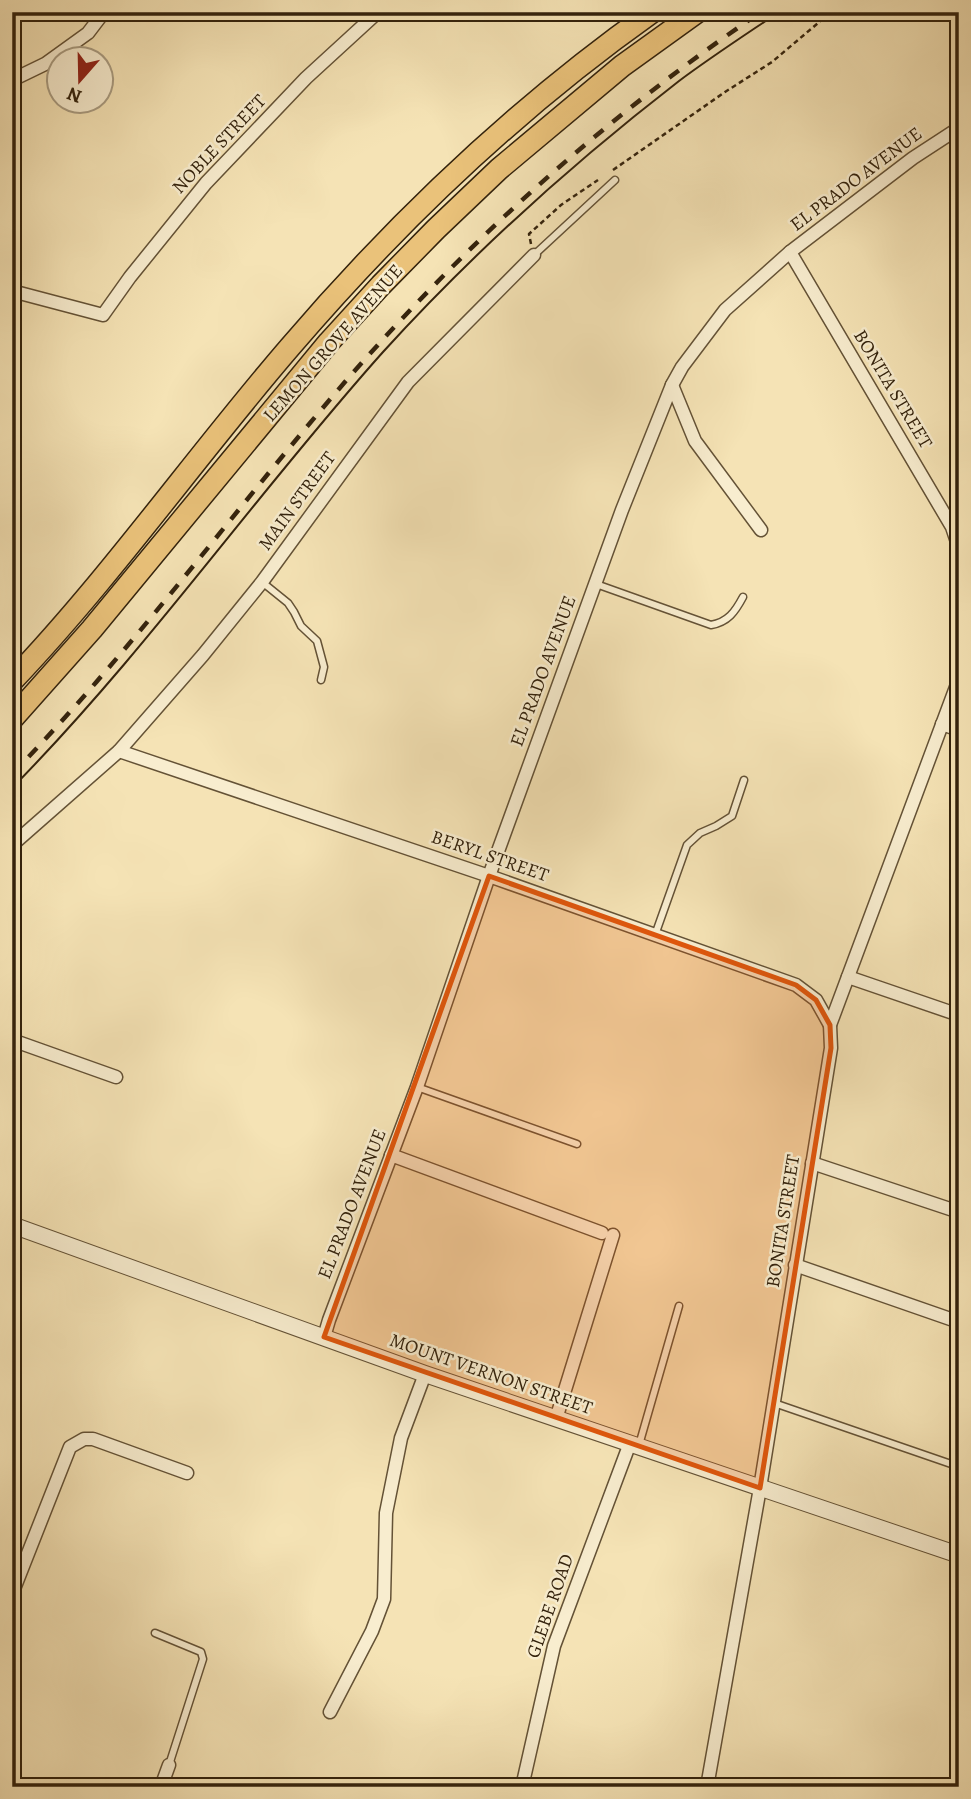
<svg xmlns="http://www.w3.org/2000/svg" width="971" height="1799" font-family="Alegreya,serif">
  <rect width="100%" height="100%" fill="#f5e3b5"/>
  <filter id="stains"><feTurbulence type="fractalNoise" baseFrequency=".00286" numOctaves="4"/><feColorMatrix values="0 0 0 0 .2 0 0 0 0 .09 0 0 0 0 .02 0 0 0 .5 -.17"/></filter>
  <radialGradient id="worn" r=".72"><stop offset=".6" stop-color="#630" stop-opacity="0"/><stop offset="1" stop-color="#630" stop-opacity=".3"/></radialGradient>
  <g fill="none" stroke-linecap="round" stroke-linejoin="round">
    <defs>
      <g id="service">
        <path d="M534 255 615 180"/>
        <path d="M262 582 288 603 294 612 301 626 317 641 324 667 321 680"/>
        <path d="M596 584 711 625C728 622 735 612 743 597"/>
        <path d="M655 935 687 845 700 833 716 826 732 816 744 780"/>
        <path d="M417 1087 577 1144"/>
        <path d="M774 1403 954 1465"/>
        <path d="M639 1445 679 1306"/>
        <path d="M155 1633 201 1652 203 1659 169 1765"/>
      </g>
      <g id="minor">
        <path d="M12 80 45 64 88 33 104 12"/>
        <path d="M790 252 952 527 959 548"/>
        <path d="M12 291 103 315 130 277 206 183 306 78 378 12"/>
        <path d="M12 307 15 292"/>
        <path d="M672 385 695 441 761 530"/>
        <path d="M942 724 959 730"/>
        <path d="M119 751 489 876 796 985 816 1000 830 1025"/>
        <path d="M12 845 119 751 203 655 262 582 408 382 534 255"/>
        <path d="M848 977 959 1015"/>
        <path d="M12 1040 116 1077"/>
        <path d="M391 1155 602 1233"/>
        <path d="M812 1163 959 1212"/>
        <path d="M795 1265 959 1322"/>
        <path d="M324 1337 329 1320 417 1087 489 876 622 510 672 385 682 367 725 310 790 252 913 158 959 128"/>
        <path d="M556 1419 613 1235"/>
        <path d="M12 1594 70 1447 84 1439H93L187 1473"/>
        <path d="M330 1712 372 1631 384 1599 386 1513 401 1438 425 1374"/>
        <path d="M161 1787 169 1765"/>
        <path d="M522 1787 554 1646 630 1443"/>
        <path d="M707 1787 760 1488 831 1048 830 1025 959 679"/>
      </g>
      <path id="tertiary" d="M12 1225 425 1374 959 1555"/>
      <g id="primary">
        <path d="M12 681C112 576 196 456 290 347 397 222 518 107 652 12"/>
        <path d="M12 719 92 629 329 342 381 285 436 229 499 169 622 66 697 12"/>
      </g>
    </defs>
    <!-- service casing -->
    <use href="#service" stroke="#645236" stroke-width="9"/>
    <!-- minor casing -->
    <use href="#minor" stroke="#645236" stroke-width="15"/>
    <!-- tertiary casing -->
    <use href="#tertiary" stroke="#645236" stroke-width="18"/>
    <!-- primary casing -->
    <use href="#primary" stroke="#33220c" stroke-width="24"/>
    <!-- path -->
    <g stroke="#33220c" stroke-width="2.5" stroke-dasharray="5 3.5" stroke-linecap="butt">
      <path d="M613 170 725 92 772 62 831 12"/>
      <path d="M531 244 529 234 561 205 598 180"/>
    </g>
    <!-- service -->
    <use href="#service" stroke="#f8edcf" stroke-width="6"/>
    <!-- minor -->
    <use href="#minor" stroke="#f8edcf" stroke-width="12"/>
    <!-- tertiary -->
    <use href="#tertiary" stroke="#f8edcf" stroke-width="16"/>
    <!-- primary -->
    <use href="#primary" stroke="#eac27a" stroke-width="21"/>
    <!-- tram -->
    <path stroke="#33220c" stroke-width="2" d="M12 788C146 652 256 494 383 352 473 253 573 163 679 81 711 57 745 35 779 12"/>
    <!-- rail -->
    <path stroke="#33220c" stroke-width="4.5" stroke-dasharray="12 12" stroke-linecap="butt" d="M12 774C134 649 236 507 351 375 473 236 607 116 761 12"/>
  </g>
  <!-- marked area -->
  <path fill="#df560c" fill-opacity="0.2" stroke="#df560c" stroke-width="5" stroke-linejoin="round" d="M489 876 796 985 816 1000 830 1025 831 1048 760 1488 324 1337Z"/>
  <g text-anchor="middle" dominant-baseline="central" stroke-width="5" stroke-linejoin="round" paint-order="stroke">
    <!-- street labels -->
    <g font-size="19" fill="#33220c" stroke="#f8edcf">
      <text transform="translate(219 144) rotate(-47)">NOBLE STREET</text>
      <text transform="translate(856 179) rotate(-37)">EL PRADO AVENUE</text>
      <text transform="translate(333 343) rotate(-49)">LEMON GROVE AVENUE</text>
      <text transform="translate(893 389) rotate(59)">BONITA STREET</text>
      <text transform="translate(297 501) rotate(-54)">MAIN STREET</text>
      <text transform="translate(543 671) rotate(-70)">EL PRADO AVENUE</text>
      <text transform="translate(490 856) rotate(19)">BERYL STREET</text>
      <text transform="translate(352 1204) rotate(-69)">EL PRADO AVENUE</text>
      <text transform="translate(783 1221) rotate(-81)">BONITA STREET</text>
      <text transform="translate(491 1374) rotate(19)">MOUNT VERNON STREET</text>
      <text transform="translate(550 1606) rotate(-71)">GLEBE ROAD</text>
    </g>
  </g>
  <!-- margin -->
  <rect width="971" height="1799" fill="none" stroke="#f5e3b5" stroke-width="42"/>
  <rect x="14" y="14" width="943" height="1771" fill="none" stroke="#33220c" stroke-width="3.5"/>
  <rect x="21" y="21" width="929" height="1757" fill="none" stroke="#33220c" stroke-width="2"/>
  <!-- north arrow -->
  <g transform="translate(80 80) rotate(200)"><circle r="33" fill="#f8edcf" stroke="#a99c81" stroke-width="2"/>
  <path d="M0-5L12 26L0 18L-12 26Z" fill="#8f2418"/>
  <text y="-10" font-size="19" font-weight="bold" text-anchor="middle" fill="#33220c">N</text>
  </g>
  <rect width="100%" height="100%" filter="url(#stains)"/>
  <rect width="100%" height="100%" fill="url(#worn)"/>
</svg>
